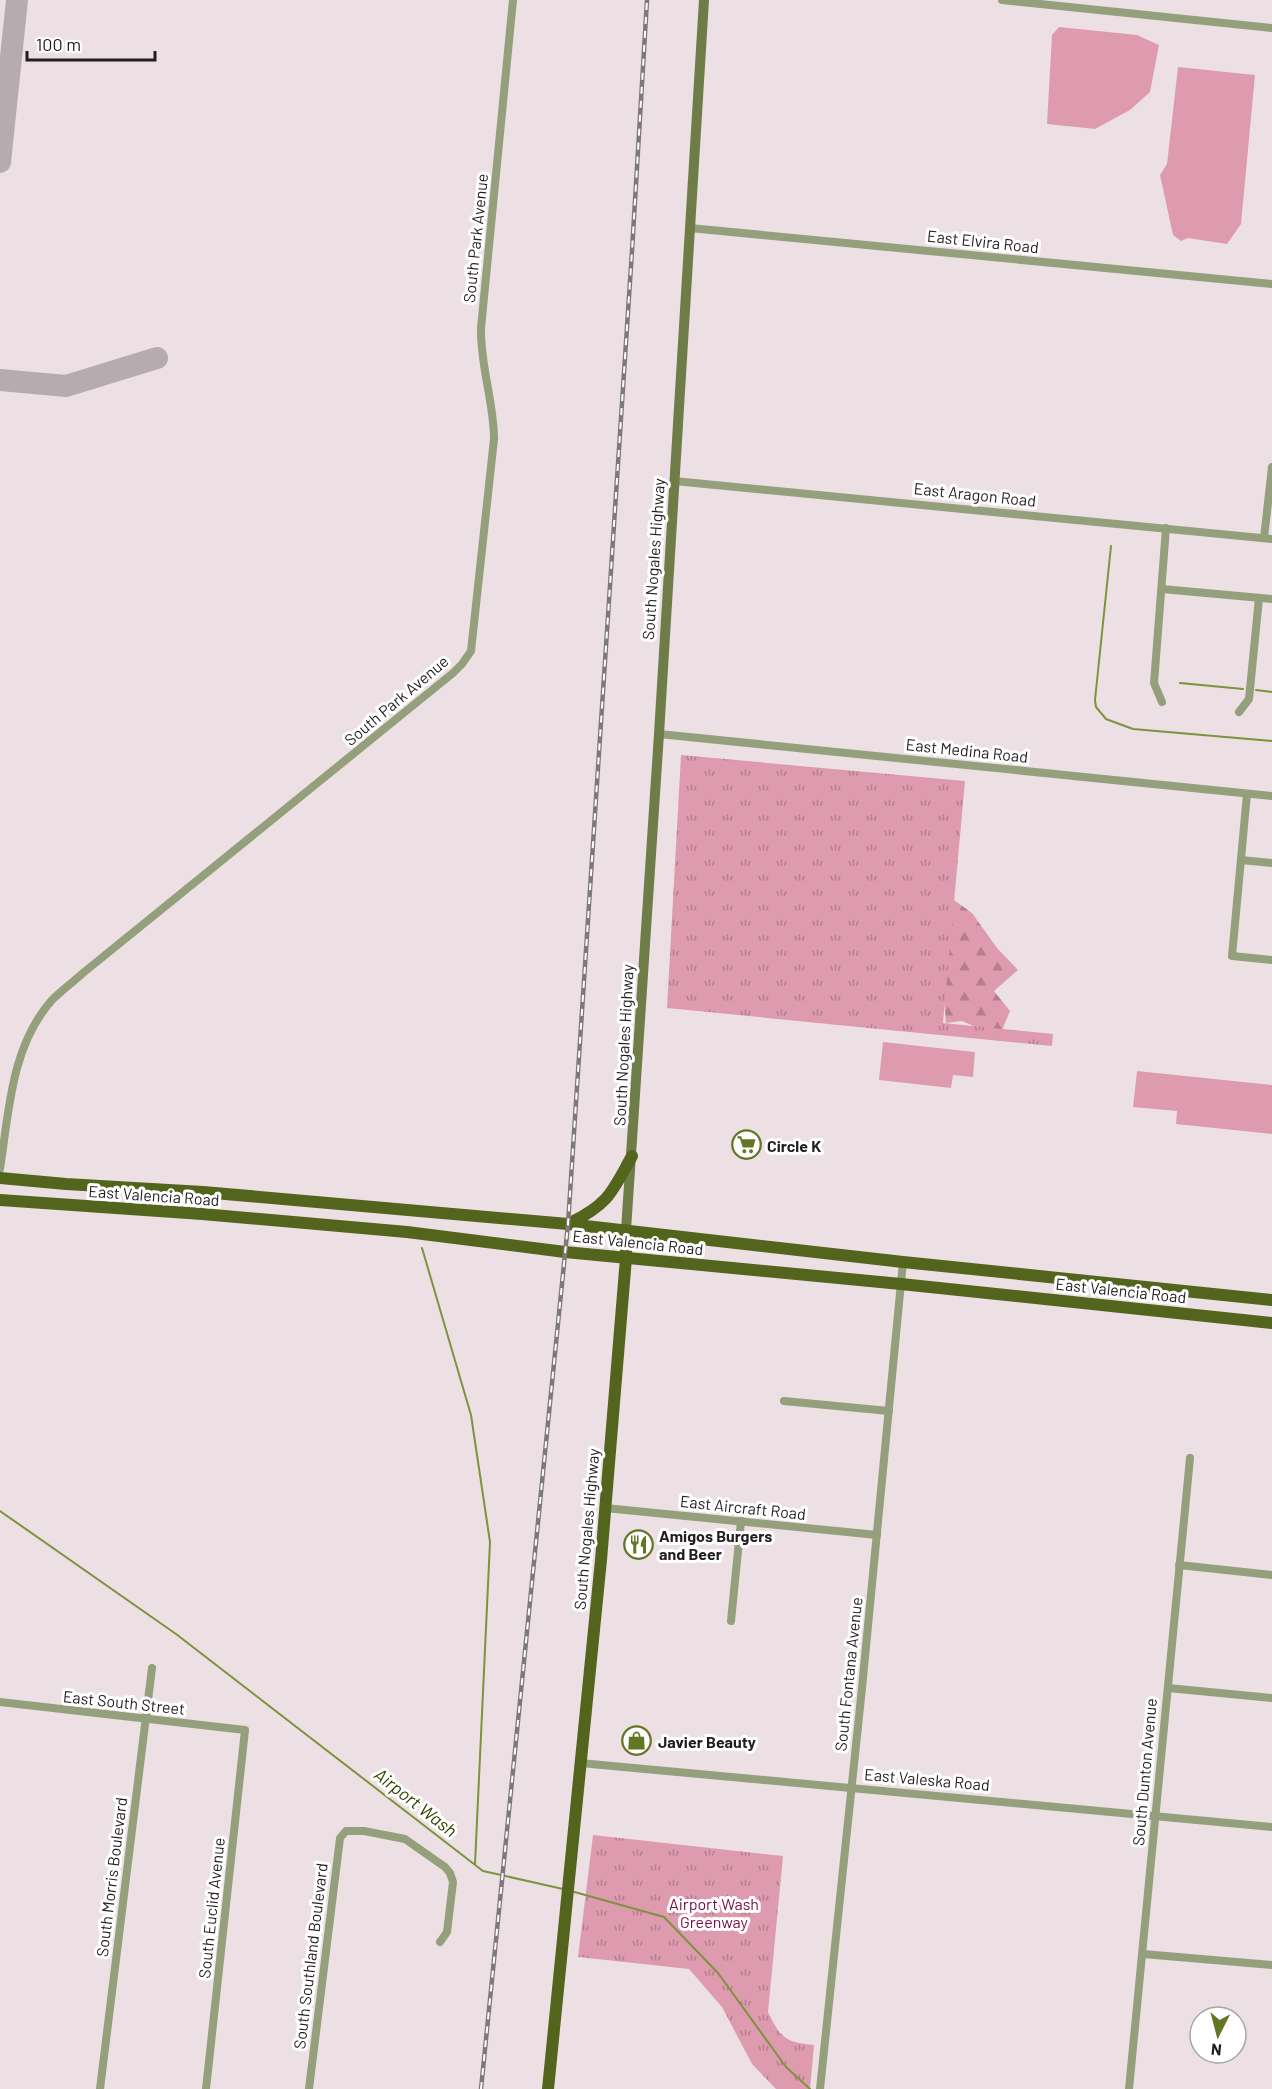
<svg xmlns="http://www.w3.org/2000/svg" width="1272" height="2089" font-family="Barlow,sans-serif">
  <defs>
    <pattern id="forest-firs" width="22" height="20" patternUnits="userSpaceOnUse" patternTransform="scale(1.5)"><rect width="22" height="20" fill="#de9bb0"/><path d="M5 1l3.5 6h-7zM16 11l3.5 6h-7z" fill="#b47e8f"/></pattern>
    <pattern id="park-tufts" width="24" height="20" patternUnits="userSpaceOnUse" patternTransform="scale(1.5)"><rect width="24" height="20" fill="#de9bb0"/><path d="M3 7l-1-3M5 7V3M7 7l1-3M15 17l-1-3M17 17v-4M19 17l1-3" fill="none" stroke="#b47e8f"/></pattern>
  </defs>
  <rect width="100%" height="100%" fill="#ede0e4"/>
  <!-- green -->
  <g fill="#de9bb0">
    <path d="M1059 27 1137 35 1159 45 1150 92 1130 110 1095 129 1047 124 1052 35Z"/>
    <path d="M1178 67 1255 75 1241 224 1227 244 1188 238 1181 241 1173 235 1160 175 1167 164Z"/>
    <path d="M883 1042 975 1052 973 1077 953 1075 951 1088 879 1080Z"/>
    <path d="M1137 1071 1272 1085V1134L1176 1124 1177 1111 1133 1107Z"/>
  </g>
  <!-- forest -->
  <path fill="url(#forest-firs)" d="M951 898 972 913 997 948 1018 970 994 991 1010 1011 1002 1030 976 1027 962 1021 946 1023 944 998Z"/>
  <!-- park -->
  <g fill="url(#park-tufts)">
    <path d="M681 755 965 781 943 1023 1053 1034 1052 1046 667 1008Z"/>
    <path d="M593 1835 783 1856 768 2012C781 2039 786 2042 814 2045L810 2089H776L752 2064 722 2007 689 1969 578 1957Z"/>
  </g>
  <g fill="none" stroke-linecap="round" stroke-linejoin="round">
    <!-- stream -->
    <g stroke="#7d933d" stroke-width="2">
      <path d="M1111 546 1095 700 1096 707 1106 719 1133 729 1272 741"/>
      <path d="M1180 683 1243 689"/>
      <path d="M1256 690 1272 692"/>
      <path d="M422 1248 471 1415 490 1542 475 1864"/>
      <path d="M0 1511 176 1634 483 1871 563 1889"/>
      <path d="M571 1891 664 1917 718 1973 786 2067 810 2089"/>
    </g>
    <!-- taxiway -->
    <g stroke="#b6acaf" stroke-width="22">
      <path d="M0 162 17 0"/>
      <path d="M0 380 66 386 157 358"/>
    </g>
    <!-- street -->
    <g stroke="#949f7b" stroke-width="8">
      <path d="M1002 0 1272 28"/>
      <path d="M690 228 1272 284"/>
      <path d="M674 481 1272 539"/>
      <path d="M1264 538 1272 467"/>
      <path d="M1162 589 1272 599"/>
      <path d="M1162 702 1154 683 1166 528"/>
      <path d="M1239 712 1249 699 1259 598"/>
      <path d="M659 734 1272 796"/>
      <path d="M1247 794 1232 956 1272 960"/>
      <path d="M1241 860 1272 863"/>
      <path d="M0 1169C9 1111 11 1046 52 1000 62 990 73 982 83 973L453 673 462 664 471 651 494 439C494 402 480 365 481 328L513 0"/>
      <path d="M784 1401 889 1411"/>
      <path d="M605 1508 877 1535"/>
      <path d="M1179 1565 1272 1575"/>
      <path d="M731 1621 741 1521"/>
      <path d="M1168 1688 1272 1698"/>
      <path d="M0 1702 245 1730 206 2089"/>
      <path d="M580 1763 1272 1827"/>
      <path d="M1143 1954 1272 1965"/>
      <path d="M100 2089 152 1668"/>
      <path d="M309 2089 340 1838 346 1831H364L405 1839 445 1867 450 1873 453 1882 447 1932 440 1942"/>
      <path d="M820 2089 862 1688 903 1262"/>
      <path d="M1129 2089 1190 1458"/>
    </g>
    <!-- secondary -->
    <path stroke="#6e7d47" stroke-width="10" d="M626 1230 659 734 704 0"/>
    <!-- primary -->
    <g stroke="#53641c" stroke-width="12">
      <path d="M0 1178 66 1184 203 1192 568 1224 903 1262 1272 1300"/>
      <path d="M0 1200 202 1214 407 1232 565 1252 901 1284 1272 1323"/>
      <path d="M570 1223C609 1204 612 1192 632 1156"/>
      <path d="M548 2089 601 1560 626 1258V1230"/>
    </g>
    <defs>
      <path id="rail" d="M481 2089 568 1224 632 251 647 0"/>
    </defs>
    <!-- rail casing -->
    <use href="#rail" stroke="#7f777a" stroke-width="4.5"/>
    <!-- rail -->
    <use href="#rail" stroke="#fff" stroke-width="2" stroke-dasharray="7" stroke-linecap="butt"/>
  </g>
  <!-- icons -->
  <defs>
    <symbol id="supermarket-ring" viewBox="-11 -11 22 22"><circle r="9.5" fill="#fff" stroke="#627625" stroke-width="1.5"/><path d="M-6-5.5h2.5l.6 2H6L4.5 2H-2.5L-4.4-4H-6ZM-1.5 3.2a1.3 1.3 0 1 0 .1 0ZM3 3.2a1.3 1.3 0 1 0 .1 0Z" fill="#627625"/></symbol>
    <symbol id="restaurant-ring" viewBox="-11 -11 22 22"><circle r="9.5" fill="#fff" stroke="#627625" stroke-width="1.5"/><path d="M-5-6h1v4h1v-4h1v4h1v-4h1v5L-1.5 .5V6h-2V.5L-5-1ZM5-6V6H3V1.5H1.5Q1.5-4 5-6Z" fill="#627625"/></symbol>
    <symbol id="shop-ring" viewBox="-11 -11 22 22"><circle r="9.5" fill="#fff" stroke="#627625" stroke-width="1.5"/><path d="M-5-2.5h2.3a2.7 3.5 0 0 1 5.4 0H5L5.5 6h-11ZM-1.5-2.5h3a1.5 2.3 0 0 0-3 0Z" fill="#627625"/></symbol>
  </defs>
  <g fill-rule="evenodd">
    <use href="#supermarket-ring" x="730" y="1128" width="33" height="33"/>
    <use href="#restaurant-ring" x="622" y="1528" width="33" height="33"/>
    <use href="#shop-ring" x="620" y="1724" width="33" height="33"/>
  </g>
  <g text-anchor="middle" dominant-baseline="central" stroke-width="6" stroke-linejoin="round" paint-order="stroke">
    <!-- street labels -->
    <g font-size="16" fill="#221d1f" stroke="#fff">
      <text transform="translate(475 238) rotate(-84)">South Park Avenue</text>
      <text transform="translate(983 241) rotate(6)">East Elvira Road</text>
      <text transform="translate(975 494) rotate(6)">East Aragon Road</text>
      <text transform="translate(653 559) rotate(-86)">South Nogales Highway</text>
      <text transform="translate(396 700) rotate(-40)">South Park Avenue</text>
      <text transform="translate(967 750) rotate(6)">East Medina Road</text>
      <text transform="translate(623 1045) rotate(-87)">South Nogales Highway</text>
      <text transform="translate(154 1195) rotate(4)">East Valencia Road</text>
      <text transform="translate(638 1242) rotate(6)">East Valencia Road</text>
      <text transform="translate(1121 1290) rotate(6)">East Valencia Road</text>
      <text transform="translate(743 1507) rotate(6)">East Aircraft Road</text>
      <text transform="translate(586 1529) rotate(-85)">South Nogales Highway</text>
      <text transform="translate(848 1674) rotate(-84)">South Fontana Avenue</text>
      <text transform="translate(124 1702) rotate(6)">East South Street</text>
      <text transform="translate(1144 1772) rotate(-85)">South Dunton Avenue</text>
      <text transform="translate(927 1779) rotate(5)">East Valeska Road</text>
      <text transform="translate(111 1877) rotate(-83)">South Morris Boulevard</text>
      <text transform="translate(211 1908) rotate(-84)">South Euclid Avenue</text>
      <text transform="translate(310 1956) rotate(-83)">South Southland Boulevard</text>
    </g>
    <!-- poi labels -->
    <g font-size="16" font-weight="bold" fill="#221d1f" stroke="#fff" text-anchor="start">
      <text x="767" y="1145">Circle K</text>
      <text x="659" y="1535">Amigos Burgers<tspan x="659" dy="18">and Beer</tspan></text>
      <text x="658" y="1741">Javier Beauty</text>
    </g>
    <!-- park labels -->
    <g font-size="16" fill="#7a0d42" stroke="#fff">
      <text x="714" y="1903">Airport Wash<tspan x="714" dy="18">Greenway</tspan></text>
    </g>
    <!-- water labels -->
    <g font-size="18" font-style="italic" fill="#334100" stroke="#fff">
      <text transform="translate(416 1802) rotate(38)">Airport Wash</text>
    </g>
  </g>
  <!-- north arrow -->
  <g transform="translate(1218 2035) rotate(186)"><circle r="28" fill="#ffffff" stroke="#a7a5a5" stroke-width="1.5"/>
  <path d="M0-4.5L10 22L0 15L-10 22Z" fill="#627625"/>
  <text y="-9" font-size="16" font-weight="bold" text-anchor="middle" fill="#221d1f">N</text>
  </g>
  <!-- scale -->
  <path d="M27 51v9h128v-9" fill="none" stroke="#221d1f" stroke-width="3"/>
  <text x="36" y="51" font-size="18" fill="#221d1f" stroke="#ffffff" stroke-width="4.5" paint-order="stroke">100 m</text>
</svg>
